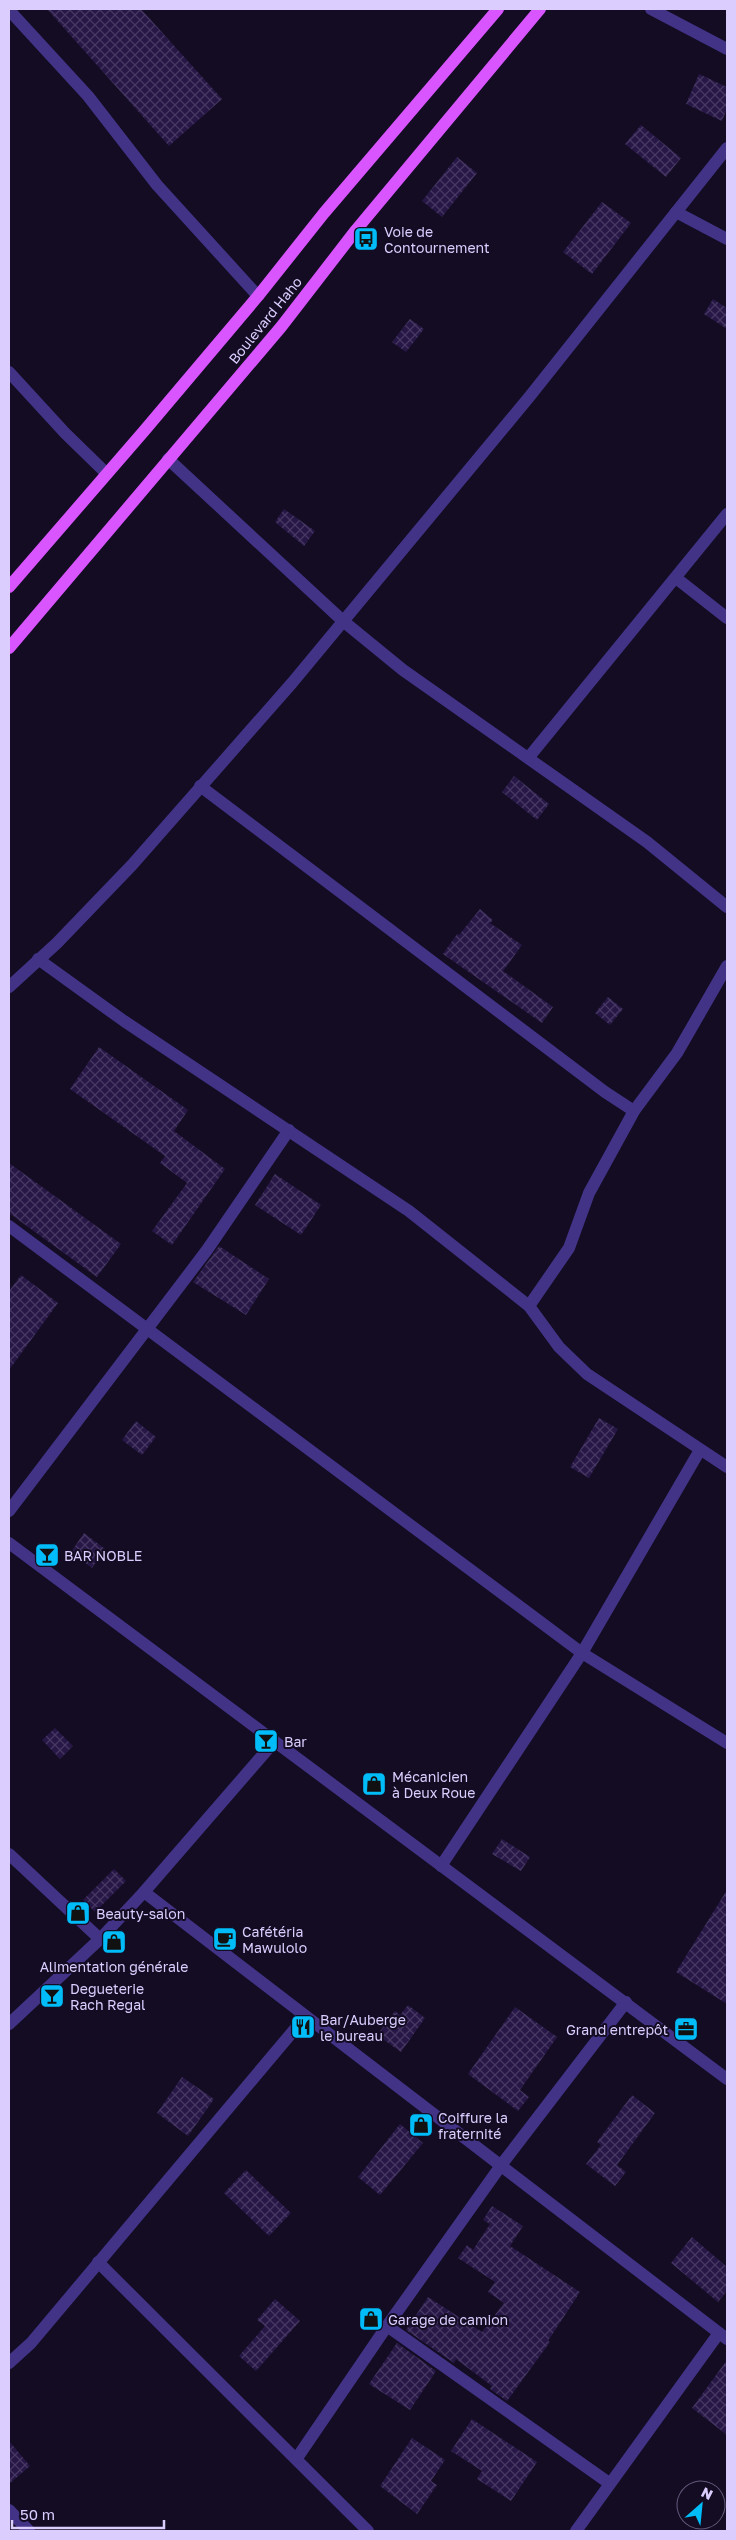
<svg xmlns="http://www.w3.org/2000/svg" width="736" height="2540" font-family="'Golos Text',sans-serif">
  <defs>
    <pattern id="building-cross-hatch" width="8" height="8" patternUnits="userSpaceOnUse" patternTransform="scale(1.25)"><rect width="8" height="8" fill="#271746"/><path d="M0 0l8 8M0 8l8-8" fill="none" stroke="#463862"/></pattern>
  </defs>
  <rect width="100%" height="100%" fill="#130c23"/>
  <!-- building -->
  <g fill="url(#building-cross-hatch)">
    <path d="M47 9H141L222 99 169 146Z"/>
    <path d="M699 74 727 87V109L722 121 686 104Z"/>
    <path d="M641 125 681 158 666 177 625 144Z"/>
    <path d="M457 157 477 173 442 217 422 201Z"/>
    <path d="M602 202 631 223 592 274 563 252Z"/>
    <path d="M713 299 727 308V329L704 314Z"/>
    <path d="M410 319 424 329 406 352 392 342Z"/>
    <path d="M284 509 315 531 304 546 275 522Z"/>
    <path d="M514 776 549 804 537 820 502 792Z"/>
    <path d="M480 909 493 920 490 923 522 945 503 971 553 1007 542 1023 443 954 457 934 459 935Z"/>
    <path d="M608 997 623 1009 610 1025 595 1013Z"/>
    <path d="M99 1047 188 1110 174 1131 225 1169 172 1245 152 1231 187 1183 160 1163 165 1156 70 1089Z"/>
    <path d="M9 1163 121 1244 97 1277 9 1213Z"/>
    <path d="M275 1174 321 1205 301 1235 255 1205Z"/>
    <path d="M219 1246 269 1279 246 1315 193 1282Z"/>
    <path d="M21 1275 58 1303 9 1370V1291Z"/>
    <path d="M599 1418 618 1429 589 1478 570 1467Z"/>
    <path d="M136 1421 156 1437 142 1455 122 1440Z"/>
    <path d="M84 1533 105 1549 92 1568 71 1552Z"/>
    <path d="M55 1728 73 1746 60 1759 42 1740Z"/>
    <path d="M502 1839 530 1857 521 1871 492 1854Z"/>
    <path d="M114 1869 126 1881 95 1912 83 1900Z"/>
    <path d="M727 1890V2004L676 1972Z"/>
    <path d="M408 2005 425 2018 401 2052 377 2035 395 2011 400 2015Z"/>
    <path d="M515 2007 557 2037 520 2090 529 2097 518 2111 468 2074Z"/>
    <path d="M182 2077 214 2099 188 2136 157 2113Z"/>
    <path d="M632 2095 655 2113 617 2165 626 2172 615 2186 586 2164 601 2145 597 2142Z"/>
    <path d="M400 2124 423 2143 380 2195 358 2177Z"/>
    <path d="M246 2170 291 2213 269 2236 224 2193Z"/>
    <path d="M492 2206 523 2226 510 2246 580 2292 548 2341 550 2342 507 2401 490 2389 492 2386 456 2359 454 2363 406 2330 428 2297 482 2332 504 2303 488 2292 495 2282 458 2258 467 2245 473 2250 490 2224 483 2220Z"/>
    <path d="M692 2237 727 2267V2291L718 2302 671 2263Z"/>
    <path d="M275 2299 300 2321 256 2371 239 2356 265 2326 257 2320Z"/>
    <path d="M397 2343 436 2371 410 2410 369 2384Z"/>
    <path d="M727 2360V2435L692 2408Z"/>
    <path d="M472 2419 537 2462 511 2501 477 2479 482 2471 451 2451Z"/>
    <path d="M412 2438 445 2460 431 2481 437 2485 417 2514 380 2486Z"/>
    <path d="M9 2441 30 2466 9 2484Z"/>
  </g>
  <g fill="none" stroke-linecap="round" stroke-linejoin="round">
    <!-- minor -->
    <g stroke="#423386" stroke-width="12">
      <path d="M651 9 727 49"/>
      <path d="M9 10 88 96 157 185 258 296"/>
      <path d="M676 212 727 239"/>
      <path d="M9 372 65 433 106 473"/>
      <path d="M168 459 343 621 403 670 647 842 727 907"/>
      <path d="M676 578 727 618"/>
      <path d="M529 757 727 514"/>
      <path d="M200 786 605 1092 634 1111"/>
      <path d="M38 959 124 1021 409 1211 529 1306 559 1347 587 1374 727 1467"/>
      <path d="M9 987 57 943 132 865 292 683 530 396 727 148"/>
      <path d="M9 1226 582 1653 441 1866"/>
      <path d="M529 1306 569 1248 589 1193 634 1111 677 1053 727 966"/>
      <path d="M700 1450 582 1653 727 1743"/>
      <path d="M9 1511 207 1250 289 1130"/>
      <path d="M9 1543 727 2079"/>
      <path d="M9 1854 100 1939"/>
      <path d="M144 1892 727 2339"/>
      <path d="M9 2024 100 1939 144 1892 274 1742"/>
      <path d="M98 2262 368 2531"/>
      <path d="M387 2326 609 2483"/>
      <path d="M9 2363 31 2343 305 2017"/>
      <path d="M297 2458 387 2326 502 2164 626 2002"/>
      <path d="M9 2510 29 2531"/>
      <path d="M576 2531 719 2333"/>
    </g>
    <!-- major -->
    <g stroke="#d855ff" stroke-width="12">
      <path d="M9 587 144 431 258 296 324 213 498 9"/>
      <path d="M9 648 281 327 356 230 540 9"/>
    </g>
  </g>
  <!-- icons -->
  <defs>
    <symbol id="bus-square" viewBox="-11 -11 22 22"><rect x="-9" y="-9" width="18" height="18" rx="4" fill="#00bdf9" stroke="#130c23"/><path d="M-5-6H5V4H4V6H2V4H-2V6H-4V4H-5ZM-3.5-4V0h7V-4ZM-3.5 1.2v1.5H-2V1.2ZM2 1.2v1.5H3.5V1.2Z" fill="#111"/></symbol>
    <symbol id="bar-square" viewBox="-11 -11 22 22"><rect x="-9" y="-9" width="18" height="18" rx="4" fill="#00bdf9" stroke="#130c23"/><path d="M-6-5H6L.8 .8V4.5H3.5V6h-7V4.5H-.8V.8Z" fill="#111"/></symbol>
    <symbol id="shop-square" viewBox="-11 -11 22 22"><rect x="-9" y="-9" width="18" height="18" rx="4" fill="#00bdf9" stroke="#130c23"/><path d="M-5-2.5h2.3a2.7 3.5 0 0 1 5.4 0H5L5.5 6h-11ZM-1.5-2.5h3a1.5 2.3 0 0 0-3 0Z" fill="#111"/></symbol>
    <symbol id="cafe-square" viewBox="-11 -11 22 22"><rect x="-9" y="-9" width="18" height="18" rx="4" fill="#00bdf9" stroke="#130c23"/><path d="M-5.5-4.5H6V0H3Q3 3.5 0 3.5H-2.5Q-5.5 3.5-5.5 0ZM3-3.2v2h1.7v-2ZM-6 4.5H4V6H-6Z" fill="#111"/></symbol>
    <symbol id="restaurant-square" viewBox="-11 -11 22 22"><rect x="-9" y="-9" width="18" height="18" rx="4" fill="#00bdf9" stroke="#130c23"/><path d="M-5-6h1v4h1v-4h1v4h1v-4h1v5L-1.5 .5V6h-2V.5L-5-1ZM5-6V6H3V1.5H1.5Q1.5-4 5-6Z" fill="#111"/></symbol>
    <symbol id="office-square" viewBox="-11 -11 22 22"><rect x="-9" y="-9" width="18" height="18" rx="4" fill="#00bdf9" stroke="#130c23"/><path d="M-6-3h4V-5.5h4V-3h4V5H-6ZM-1-4.5V-3h2v-1.5ZM-6 0V1H6V0Z" fill="#111"/></symbol>
  </defs>
  <g fill-rule="evenodd">
    <use href="#bus-square" x="352" y="225" width="28" height="28"/>
    <use href="#bar-square" x="33" y="1541" width="28" height="28"/>
    <use href="#bar-square" x="252" y="1727" width="28" height="28"/>
    <use href="#shop-square" x="360" y="1770" width="28" height="28"/>
    <use href="#shop-square" x="64" y="1899" width="28" height="28"/>
    <use href="#cafe-square" x="211" y="1925" width="28" height="28"/>
    <use href="#shop-square" x="100" y="1928" width="28" height="28"/>
    <use href="#bar-square" x="38" y="1982" width="28" height="28"/>
    <use href="#restaurant-square" x="289" y="2013" width="28" height="28"/>
    <use href="#office-square" x="672" y="2015" width="28" height="28"/>
    <use href="#shop-square" x="407" y="2111" width="28" height="28"/>
    <use href="#shop-square" x="357" y="2305" width="28" height="28"/>
  </g>
  <g text-anchor="middle" dominant-baseline="central" stroke-width="4" stroke-linejoin="round" paint-order="stroke">
    <!-- poi labels -->
    <g font-size="14" fill="#dbceff" stroke="#130c23" text-anchor="start">
      <text x="384" y="231">Voie de<tspan x="384" dy="16">Contournement</tspan></text>
      <text x="64" y="1555">BAR NOBLE</text>
      <text x="284" y="1741">Bar</text>
      <text x="392" y="1776">Mécanicien<tspan x="392" dy="16">à Deux Roue</tspan></text>
      <text x="96" y="1913">Beauty-salon</text>
      <text x="242" y="1931">Cafétéria<tspan x="242" dy="16">Mawulolo</tspan></text>
      <text x="114" y="1966" text-anchor="middle">Alimentation générale</text>
      <text x="70" y="1988">Degueterie<tspan x="70" dy="16">Rach Regal</tspan></text>
      <text x="320" y="2019">Bar/Auberge<tspan x="320" dy="16">le bureau</tspan></text>
      <text x="668" y="2029" text-anchor="end">Grand entrepôt</text>
      <text x="438" y="2117">Coiffure la<tspan x="438" dy="16">fraternité</tspan></text>
      <text x="388" y="2319">Garage de camion</text>
    </g>
    <!-- street labels -->
    <g font-size="14" fill="#dbceff" stroke="#130c23">
      <text transform="translate(265 320) rotate(-51)">Boulevard Haho</text>
    </g>
  </g>
  <!-- border -->
  <rect width="736" height="2540" fill="none" stroke="#dbceff" stroke-width="20"/>
  <!-- north arrow -->
  <g transform="translate(701 2505) rotate(27)"><circle r="24" fill="#130c23" stroke="#635a7b"/>
  <path d="M0-4L9 19L0 12L-9 19Z" fill="#00bdf9"/>
  <text y="-8" font-size="14" font-weight="bold" text-anchor="middle" fill="#dbceff">N</text>
  </g>
  <!-- scale -->
  <path d="M12 2520v8h152v-8" fill="none" stroke="#dbceff" stroke-width="2.5"/>
  <text x="20" y="2520" font-size="15" fill="#dbceff" stroke="#130c23" stroke-width="4" paint-order="stroke">50 m</text>
</svg>
